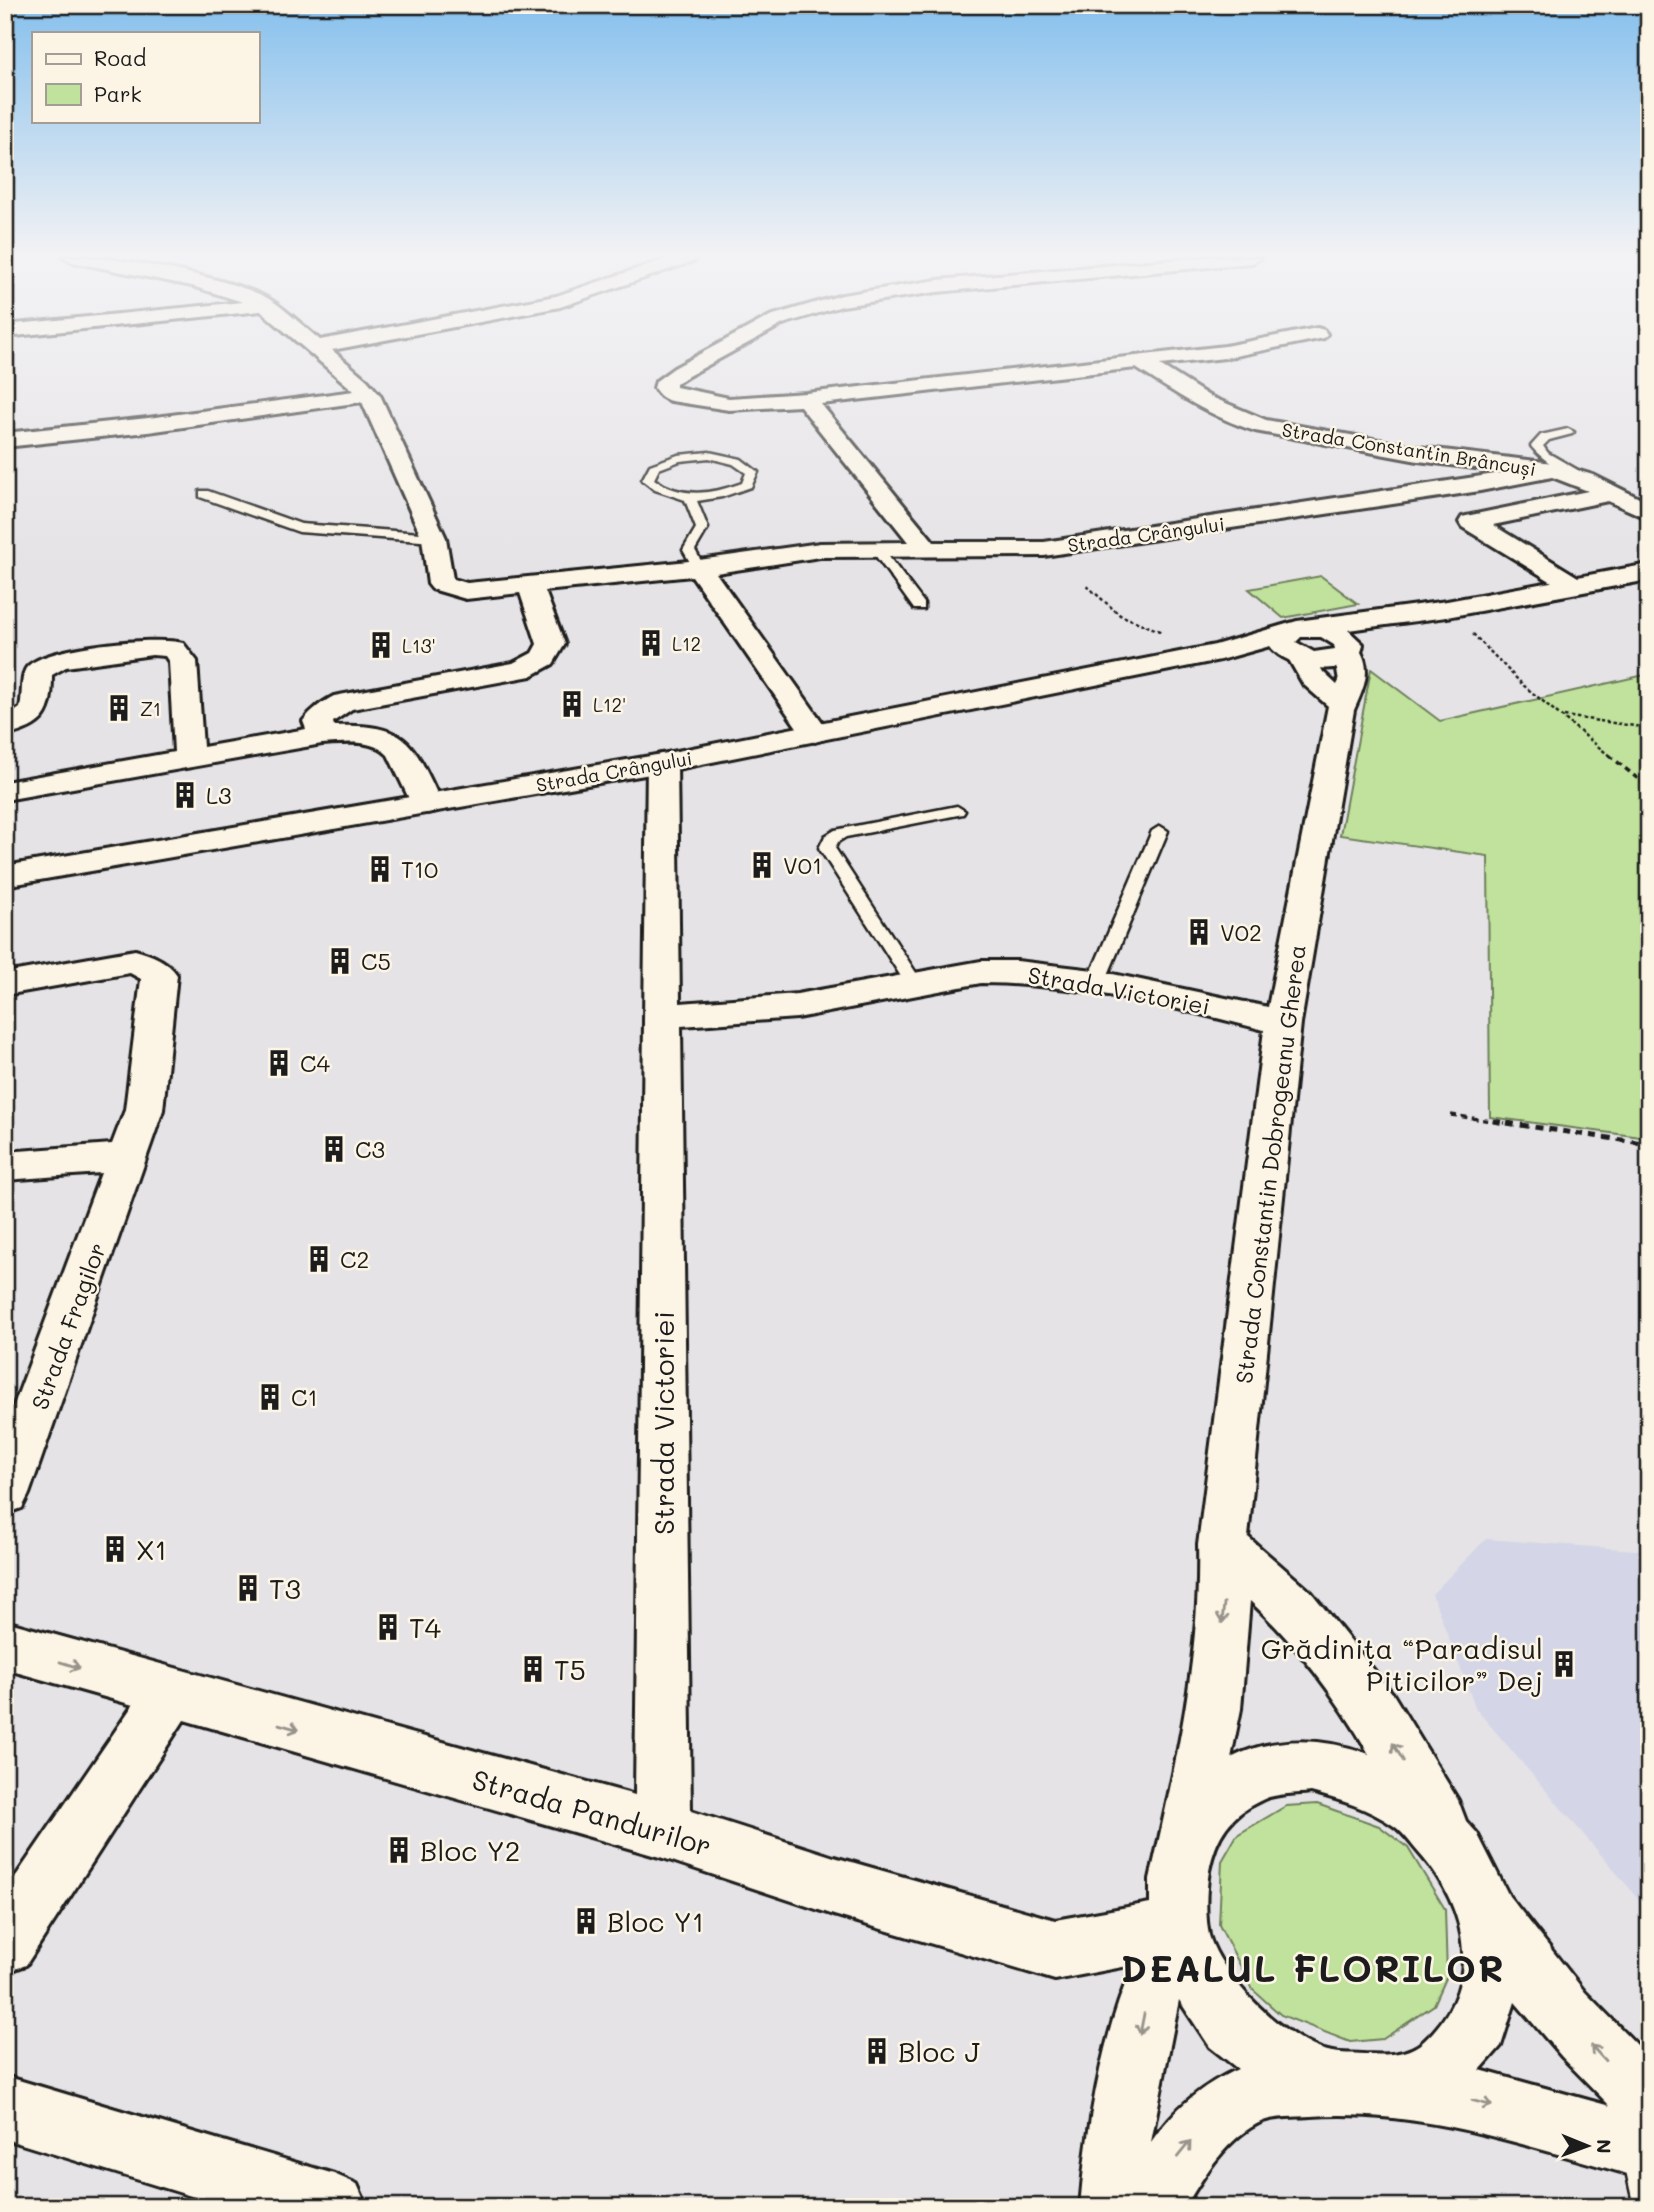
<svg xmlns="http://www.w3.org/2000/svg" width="1654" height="2212" font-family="Mali,sans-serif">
  <rect width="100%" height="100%" fill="#e5e3e6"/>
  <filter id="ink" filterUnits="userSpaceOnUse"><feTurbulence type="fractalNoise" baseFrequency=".0143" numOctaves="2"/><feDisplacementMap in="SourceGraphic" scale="14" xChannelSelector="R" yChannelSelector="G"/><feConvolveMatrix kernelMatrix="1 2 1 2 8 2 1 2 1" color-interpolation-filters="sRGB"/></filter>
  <g filter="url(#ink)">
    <!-- built -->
    <path fill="#d4d6e7" d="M1486 1539 1649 1551V1911L1476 1709 1432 1594Z"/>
    <!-- green -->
    <g fill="#c0e29c" stroke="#6e7f5c" stroke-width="2">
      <path d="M1321 576 1358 604 1283 618 1249 589Z"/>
      <path d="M1371 669 1440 721 1649 674V1138L1490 1117 1488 856 1340 835Z"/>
      <path d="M1317 1804 1379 1826 1408 1848 1445 1909 1447 1976 1434 2005 1383 2039 1350 2042 1281 2015 1253 1990 1219 1925 1222 1861 1237 1835 1286 1806Z"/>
    </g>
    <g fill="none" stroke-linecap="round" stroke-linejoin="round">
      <defs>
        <g id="lane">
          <path d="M1568 429 1574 432 1572 434 1549 440 1543 446 1548 453 1588 476V480C1573 482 1540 458 1531 446L1541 435Z"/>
          <path d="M709 452 741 459 758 472 751 487 722 497 697 501 708 528 695 550 705 568 699 572 695 571 683 550 696 528 685 500 655 490 642 480 650 465 678 455ZM709 458 733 464 746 473 742 483C712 494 682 499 654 479L659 469 680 461Z"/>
          <path d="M200 491H208L301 524 434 534 440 538 434 542 299 532 200 497Z"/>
          <path d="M876 544 880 545 924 603V609H914L870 548Z"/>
          <path d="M957 806 965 811 963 814 846 837 838 842 835 848 924 985 915 991 909 989 819 848 825 836 835 830Z"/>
          <path d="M1160 826 1168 831 1105 982 1102 986H1090L1087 982 1152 831Z"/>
          <path d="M1638 2137 1649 2141V2207H1634L1622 2153 1627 2142Z"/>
        </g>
        <g id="street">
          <path d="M63 257C106 254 239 278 274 302 290 313 305 328 320 340L556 296 672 257H697L694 261 560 307 332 350 367 380 380 395 446 538 453 579 467 583 699 560 820 543 908 542 800 406 729 410 671 401C663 399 659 395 654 388L656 381 674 368 770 316 842 295 937 280 1207 257 1261 258 1252 263 937 292 842 306 783 324 688 376 676 384V387L729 398 806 393 1225 346 1317 328 1324 330 1327 334 1324 338 1225 358 1160 365 1209 396 1266 420 1418 447 1553 463 1593 475 1649 503V519L1608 501 1493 525 1583 580 1587 585 1583 590 1574 593 1565 590 1462 527 1459 522 1462 517 1471 515 1588 491 1552 477 1480 491 1044 556 820 557 716 573 830 733 825 739 815 742 805 739 692 576 545 591 565 644 553 664 531 676 352 709 333 722 334 726C408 723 413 742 442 804L437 811 426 813 415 811 388 755C371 738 345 743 322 744L5 800V782L174 752 169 662 165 656 152 655 66 667 52 675C52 715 45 726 5 736V718L20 708C23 697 20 673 28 666 49 646 154 636 183 643L197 661 203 747 306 729 303 721C312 709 321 703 334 696L513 663 532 653 537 644 520 593 466 599 432 589 428 584 422 538 362 402 148 432 5 447V433L148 418 354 391 261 311 5 337V325L243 302 192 286 72 262ZM1136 368C1175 393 1211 417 1255 431L1418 461 1508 472 1044 542H934L821 404Z"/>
          <path d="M1348 645 1358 647C1373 669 1364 688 1354 710L1301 1023 1248 1537 1311 1592 1393 1694 1458 1800 1466 1821 1477 1833 1509 1896 1585 1992 1649 2057V2180C1539 2150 1425 2108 1311 2116 1295 2117 1277 2116 1263 2121 1228 2136 1204 2175 1185 2207H1080C1087 2127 1101 2038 1133 1965L1055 1980 834 1915 663 1858 184 1720 26 1965 5 1973V1892L133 1705 5 1669V1621L635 1795 647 763 651 757 662 754 673 757 677 763 680 1003 797 994 981 961H1017L1094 970 1268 1007 1328 706 1303 684 1288 658 1292 652 1302 650 1312 652 1323 672 1337 685 1339 681 1334 653 1338 647ZM981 983C1078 984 1171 1006 1264 1030L1198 1545C1201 1659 1175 1768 1150 1879V1903L1055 1920 834 1857 691 1811 681 1026 797 1018ZM1250 1601C1296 1644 1338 1699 1369 1754 1325 1738 1274 1735 1231 1758L1241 1709ZM1311 1792C1341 1800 1368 1808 1394 1826 1404 1833 1411 1844 1419 1853 1469 1909 1484 1986 1424 2041 1408 2056 1384 2055 1364 2054 1353 2053 1342 2054 1332 2052 1288 2044 1221 1977 1209 1935 1205 1917 1206 1889 1209 1871 1216 1836 1230 1814 1264 1799 1277 1793 1297 1794 1311 1792ZM1179 2000 1210 2047 1238 2069C1201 2085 1174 2109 1151 2142ZM1515 2002 1562 2057 1610 2106 1480 2070 1501 2046Z"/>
          <path d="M135 950C151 954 168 961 177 975L163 1110 29 1494 22 1508 5 1514V1429L101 1173 5 1180V1152L112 1144 125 1110 141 979 130 973 5 995V973Z"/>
          <path d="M5 2076 334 2174 357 2184 367 2207H227L5 2139Z"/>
        </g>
        <path id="secondary" d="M1649 564V580L1447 617 1348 630 1363 644C1359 682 1287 670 1270 646L1220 660 662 772 5 886V866L662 754 1215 645 1297 621 1447 601ZM1301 637H1321L1334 645 1335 649 1314 652 1296 642Z"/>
      </defs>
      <!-- lane casing -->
      <use href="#lane" stroke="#1c1c1c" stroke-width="5"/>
      <!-- street casing -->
      <use href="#street" stroke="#1c1c1c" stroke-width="6"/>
      <!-- secondary casing -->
      <use href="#secondary" stroke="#1c1c1c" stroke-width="6"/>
      <!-- path-far2 -->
      <g stroke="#1c1c1c" stroke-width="2.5" stroke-dasharray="3.5 2.5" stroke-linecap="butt">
        <path d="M1087 586 1120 615 1162 632"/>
        <path d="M1473 634 1523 685 1611 757"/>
        <path d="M1564 716 1649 728"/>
      </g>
      <!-- path-far1 -->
      <g stroke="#1c1c1c" stroke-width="3.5" stroke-dasharray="6 4.5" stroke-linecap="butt">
        <path d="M1609 755 1649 788"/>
        <path d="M1451 1115 1505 1123"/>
      </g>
      <!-- path -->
      <path stroke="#1c1c1c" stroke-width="5" stroke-dasharray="8 6" stroke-linecap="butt" d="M1493 1121 1649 1144"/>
      <!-- lane -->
      <use href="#lane" fill="#fcf5e5" fill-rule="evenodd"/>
      <!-- street -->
      <use href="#street" fill="#fcf5e5" fill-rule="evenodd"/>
      <!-- secondary -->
      <use href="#secondary" fill="#fcf5e5" fill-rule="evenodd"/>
    </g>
    <!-- one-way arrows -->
    <defs><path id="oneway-shaft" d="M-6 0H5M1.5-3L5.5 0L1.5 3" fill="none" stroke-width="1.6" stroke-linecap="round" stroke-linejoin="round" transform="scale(1.75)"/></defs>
    <g stroke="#97938b">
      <use href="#oneway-shaft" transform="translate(1223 1613) rotate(96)"/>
      <use href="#oneway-shaft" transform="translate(70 1665) rotate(17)"/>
      <use href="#oneway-shaft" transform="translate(289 1727) rotate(16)"/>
      <use href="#oneway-shaft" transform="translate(1398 1752) rotate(-121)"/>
      <use href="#oneway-shaft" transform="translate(1142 2024) rotate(101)"/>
      <use href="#oneway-shaft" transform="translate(1598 2053) rotate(-132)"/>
      <use href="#oneway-shaft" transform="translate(1482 2103) rotate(15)"/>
      <use href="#oneway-shaft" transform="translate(1184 2149) rotate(-51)"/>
    </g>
  </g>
  <!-- sky -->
  <linearGradient id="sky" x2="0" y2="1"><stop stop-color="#86c0ed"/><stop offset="0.45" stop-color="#f3f2f4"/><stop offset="1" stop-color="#f3f2f4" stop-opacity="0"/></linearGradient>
  <rect width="1654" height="566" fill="url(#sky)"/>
  <!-- icons -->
  <defs>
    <symbol id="building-bare" viewBox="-9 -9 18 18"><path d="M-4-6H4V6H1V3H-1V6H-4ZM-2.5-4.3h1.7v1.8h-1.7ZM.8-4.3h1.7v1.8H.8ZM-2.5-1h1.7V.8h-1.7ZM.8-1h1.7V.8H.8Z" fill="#1c1c1c" stroke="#fcf5e5" stroke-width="2.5" paint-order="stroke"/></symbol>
  </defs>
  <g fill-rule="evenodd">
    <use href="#building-bare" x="632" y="624" width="38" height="38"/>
    <use href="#building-bare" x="362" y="626" width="38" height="38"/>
    <use href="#building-bare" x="553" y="685" width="38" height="38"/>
    <use href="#building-bare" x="100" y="689" width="38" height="38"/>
    <use href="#building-bare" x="166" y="776" width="38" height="38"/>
    <use href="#building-bare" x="743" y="846" width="38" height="38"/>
    <use href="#building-bare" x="361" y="850" width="38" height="38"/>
    <use href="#building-bare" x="1180" y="913" width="38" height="38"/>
    <use href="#building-bare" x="321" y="942" width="38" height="38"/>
    <use href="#building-bare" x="260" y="1044" width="38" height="38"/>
    <use href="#building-bare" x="315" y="1130" width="38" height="38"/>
    <use href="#building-bare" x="300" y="1240" width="38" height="38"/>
    <use href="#building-bare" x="251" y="1378" width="38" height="38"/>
    <use href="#building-bare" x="96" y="1530" width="38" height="38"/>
    <use href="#building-bare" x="229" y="1569" width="38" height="38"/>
    <use href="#building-bare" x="369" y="1608" width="38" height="38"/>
    <use href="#building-bare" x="1545" y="1645" width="38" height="38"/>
    <use href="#building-bare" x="514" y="1650" width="38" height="38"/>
    <use href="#building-bare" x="380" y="1831" width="38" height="38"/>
    <use href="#building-bare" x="567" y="1902" width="38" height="38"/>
    <use href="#building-bare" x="858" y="2032" width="38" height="38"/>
  </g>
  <g text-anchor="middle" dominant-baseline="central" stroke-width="5" stroke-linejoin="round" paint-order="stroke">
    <!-- far-street labels -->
    <g font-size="19" fill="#1c1c1c" stroke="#fcf5e5">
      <text transform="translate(1409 449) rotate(9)">Strada Constantin Brâncuși</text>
      <text transform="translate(1146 534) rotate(-8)">Strada Crângului</text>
      <text transform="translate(614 771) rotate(-10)">Strada Crângului</text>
    </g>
    <!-- far-poi labels -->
    <g font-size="19" fill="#1c1c1c" stroke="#fcf5e5" text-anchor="start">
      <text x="672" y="643">L12</text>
      <text x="402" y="645">L13'</text>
      <text x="593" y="704">L12'</text>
      <text x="140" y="708">Z1</text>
    </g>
    <!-- poi labels -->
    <g font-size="23" fill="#1c1c1c" stroke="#fcf5e5" text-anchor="start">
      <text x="206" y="795">L3</text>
      <text x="783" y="865">V01</text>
      <text x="401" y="869">T10</text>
      <text x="1220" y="932">V02</text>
      <text x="361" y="961">C5</text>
      <text x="300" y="1063">C4</text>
      <text x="355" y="1149">C3</text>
      <text x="340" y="1259">C2</text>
      <text x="291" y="1397">C1</text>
    </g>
    <!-- street labels -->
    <g font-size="23" fill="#1c1c1c" stroke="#fcf5e5">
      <text transform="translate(1119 990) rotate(10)">Strada Victoriei</text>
      <text transform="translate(1270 1164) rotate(-83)">Strada Constantin Dobrogeanu Gherea</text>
      <text transform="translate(68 1326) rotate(-70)">Strada Fragilor</text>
    </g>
    <!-- near-street labels -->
    <g font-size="28" fill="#1c1c1c" stroke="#fcf5e5">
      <text transform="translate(663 1423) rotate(-90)">Strada Victoriei</text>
      <text transform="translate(592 1812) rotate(16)">Strada Pandurilor</text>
    </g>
    <!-- near-poi labels -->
    <g font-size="28" fill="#1c1c1c" stroke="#fcf5e5" text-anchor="start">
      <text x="136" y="1549">X1</text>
      <text x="269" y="1588">T3</text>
      <text x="409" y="1627">T4</text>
      <text x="1543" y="1648" text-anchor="end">Grădinița “Paradisul<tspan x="1543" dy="32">Piticilor” Dej</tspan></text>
      <text x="554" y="1669">T5</text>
      <text x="420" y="1850">Bloc Y2</text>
      <text x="607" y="1921">Bloc Y1</text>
      <text x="898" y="2051">Bloc J</text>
    </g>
    <!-- near-district labels -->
    <g font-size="37" font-weight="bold" letter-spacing="2" fill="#1c1c1c" stroke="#fcf5e5">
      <text x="1313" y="1967">DEALUL FLORILOR</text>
    </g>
  </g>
  <!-- margin -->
  <rect width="1654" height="2212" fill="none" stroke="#fcf5e5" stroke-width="28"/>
  <rect x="14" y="14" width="1626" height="2184" fill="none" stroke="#1c1c1c" stroke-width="2.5" filter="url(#ink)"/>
  <!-- legend -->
  <rect x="32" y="32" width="228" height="91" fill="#fcf5e5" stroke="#a29e95" stroke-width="2"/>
  <rect x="46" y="54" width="35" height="10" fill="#fcf5e5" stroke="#a29e95" stroke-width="2"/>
  <text x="94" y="66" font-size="21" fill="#1c1c1c">Road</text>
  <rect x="46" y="84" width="35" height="21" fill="#c0e29c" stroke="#a29e95" stroke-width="2"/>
  <text x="94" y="102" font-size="21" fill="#1c1c1c">Park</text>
  <!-- north arrow -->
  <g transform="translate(1587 2146) rotate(91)" stroke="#fcf5e5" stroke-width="5" paint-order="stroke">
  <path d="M0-5L12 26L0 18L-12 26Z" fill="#1c1c1c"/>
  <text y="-10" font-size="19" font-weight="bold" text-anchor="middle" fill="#1c1c1c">N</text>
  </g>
</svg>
